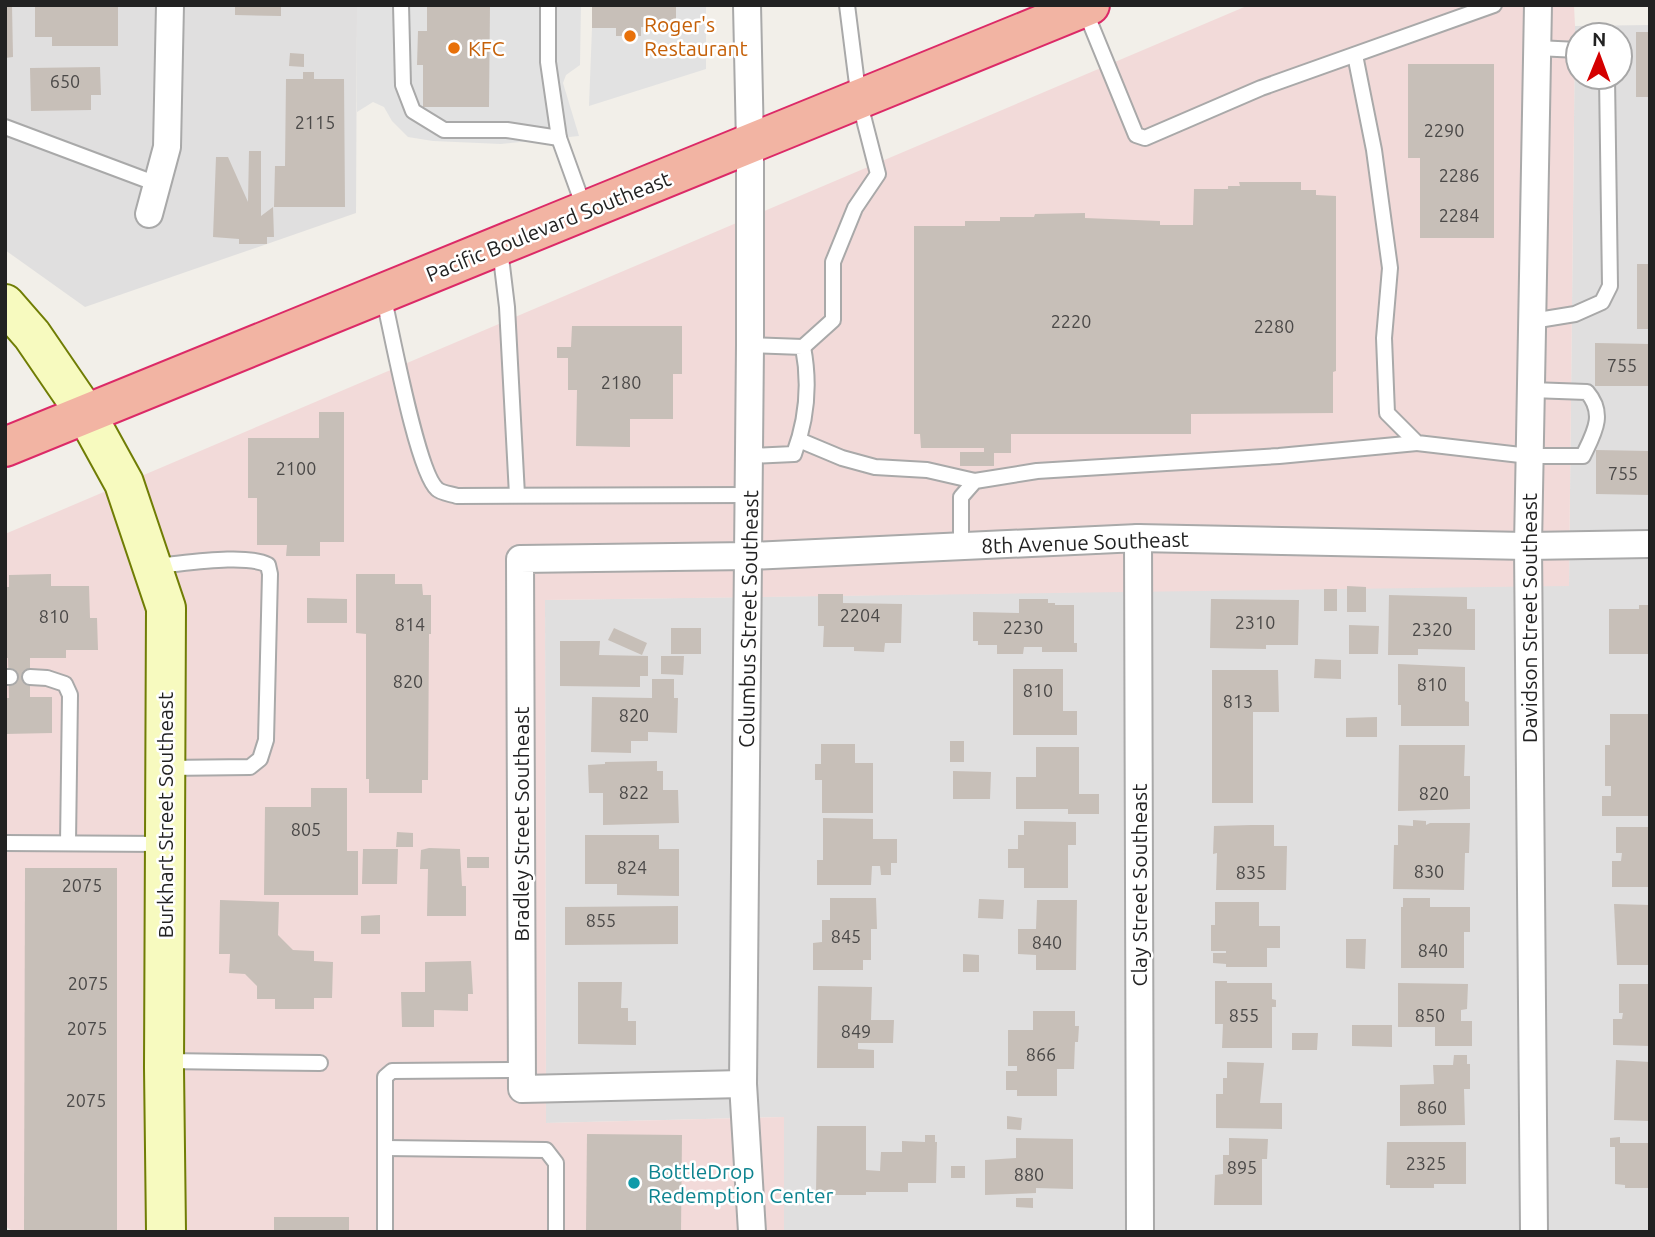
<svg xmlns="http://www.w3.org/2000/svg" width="1655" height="1237" font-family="Ubuntu,sans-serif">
  <rect width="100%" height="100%" fill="#f2efe9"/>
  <!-- residential -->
  <g fill="#e0dfdf" fill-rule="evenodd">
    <path d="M5 5H357L356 213 85 307 5 250Z"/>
    <path d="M1650 25V1232H784V1117L546 1123 545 600 1569 585 1575 26ZM1578 35H1620V77H1578Z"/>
  </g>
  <!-- commercial -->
  <path fill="#f2dad9" d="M1249 5H1574L1575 26 1569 586 545 600 546 1123 784 1117V1232H14L5 1226V534Z"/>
  <!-- parking -->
  <g fill="#e2e2e2">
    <path d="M357 5H581L580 65 566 75 563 83 579 136 501 144 433 141 408 137 392 121 384 107 373 102 357 112Z"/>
    <path d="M676 5H706V69L589 106 592 28H616L617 36H640L641 27H676Z"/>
  </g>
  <!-- building -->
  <g fill="#c7bfb8">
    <path d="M5 5H12L13 57 5 58Z"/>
    <path d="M35 5H118V46H52V37H35Z"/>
    <path d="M235 5H281V16L235 15Z"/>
    <path d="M427 5H490L489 107H423V65H417L418 31H427Z"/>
    <path d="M592 5H676V27H641V36H616V28H592Z"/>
    <rect x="1636" y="32" width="14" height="65"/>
    <path d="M290 53 304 54V67L289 66Z"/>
    <path d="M1408 64H1494V238H1420V158H1408Z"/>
    <path d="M100 67 101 95H91V110L31 111 30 68Z"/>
    <path d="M303 72H314V79H344L345 207H274L275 166H285L286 79H303Z"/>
    <path d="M249 151H261V216L273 207 274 237H267V244H239V239L213 237 216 157H228L248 202Z"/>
    <path d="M1239 182H1301V190H1316V195L1336 196V371L1333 372V413L1191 414V434H1011V453H994V466H960V452H984V448H921L920 434H914V226H965V221H1000V217H1034L1035 214 1085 213V218L1160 221V225H1193L1194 189H1228V186H1240Z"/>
    <rect x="1637" y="264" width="13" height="65"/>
    <path d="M572 326H682V374H673V419H630V447L576 446 577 390H568V358H557V347H571Z"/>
    <path d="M1595 343 1650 344V386H1595Z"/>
    <path d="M319 412H344V542H320V556H286L287 545H257V498H248V438H319Z"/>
    <path d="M1596 450 1650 451V495L1596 494Z"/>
    <path d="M51 574V586H89L90 618H97L98 650H66V658H30V697H52V733L5 734V698H9L8 658H5V587H9V575Z"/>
    <path d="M356 574H395V584H422L423 595H431V634H429L428 780H422V793H369V779H366V634L356 633Z"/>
    <path d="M1347 586 1366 587V612H1347Z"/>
    <rect x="1324" y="589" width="13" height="22"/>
    <path d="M818 594H843V603L902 604 901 643H885L884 652 854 651V647H823L824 626H818Z"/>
    <path d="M1389 595 1467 597V609H1475V650L1418 649V655H1388Z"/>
    <path d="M307 598 347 599V623H307Z"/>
    <path d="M1019 599H1048V603H1055V605H1074V643H1077V652H1042V647H1024L1023 654H997V645H978V641H973V612L1019 613Z"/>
    <path d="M1211 599 1299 600 1298 645H1266V649L1210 648Z"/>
    <path d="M1639 605H1650V654H1609V609H1639Z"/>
    <path d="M1349 625 1379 626 1378 654H1349Z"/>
    <path d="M614 628 647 643 642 655 608 640Z"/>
    <rect x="671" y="628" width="30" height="26"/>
    <path d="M560 641H600L599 655 648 656V676H640V687L560 686Z"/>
    <path d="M661 656H684L683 675 661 674Z"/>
    <path d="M1315 659 1341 660V679L1314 678Z"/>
    <path d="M1398 664 1465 667V701L1469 702V726H1401V705H1398Z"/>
    <path d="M1013 669H1063V711H1077V735H1013Z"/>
    <path d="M1212 670H1278L1279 712H1253V803H1212Z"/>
    <path d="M652 679H674V698H678L677 733 648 732V741H631V753L591 752 592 697 652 698Z"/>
    <path d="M1610 714H1650V816H1602V796H1611V786H1605V745H1610Z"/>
    <path d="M1377 717V737H1346V718Z"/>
    <rect x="950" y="741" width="14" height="21"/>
    <path d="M821 744H855V763H873V813H822V780H815V764H821Z"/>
    <path d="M1399 745H1465L1464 776H1470V809L1398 811Z"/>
    <path d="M1036 747H1079V794H1099V814H1068V809H1016V777H1036Z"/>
    <path d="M657 761V771H663V790H678L679 823 603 825V793H589L588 765 605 764V762Z"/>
    <path d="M953 771 991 772 990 799H953Z"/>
    <path d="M311 788H347V851H358V895H264L265 807H311Z"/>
    <path d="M823 818 873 819V839H897V863H891V875H881L880 866H872L871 885H817V860H823Z"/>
    <path d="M1413 820 1426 821V825L1430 823H1470L1469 853H1465L1464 890 1393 889 1394 845H1398V825L1413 826Z"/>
    <path d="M1024 821 1076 822V845H1068V888H1024V868H1008V849H1018V835H1024Z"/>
    <path d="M1251 825H1274V846H1287L1286 890H1216L1217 853 1213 854 1214 826Z"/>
    <path d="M1616 827H1650V887H1612V861H1621L1622 853H1616Z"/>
    <path d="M397 832 413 833V847H396Z"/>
    <path d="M585 835H659V849H679V896L617 895V884H585Z"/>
    <path d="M429 848 460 849 462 886H466V916H427L428 869H420L421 850Z"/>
    <path d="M363 849H398L397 884H362Z"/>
    <rect x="467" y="857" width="22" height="11"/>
    <path d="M25 868H117V1232H24Z"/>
    <path d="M830 898H876L877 929H871V960H863V970H813V943L822 942V920H830Z"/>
    <path d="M1403 898H1430V907H1470V932H1464V968H1401V907H1403Z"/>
    <path d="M979 899 1004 900 1003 919 978 918Z"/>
    <path d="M220 900 279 902 278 935 293 950 314 951V961L333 962 332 998H314V1009H275V999H257V986L245 974 229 973 230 954H219Z"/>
    <path d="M1037 900H1077L1076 970H1036V955L1018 954V929H1036Z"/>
    <path d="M1215 902H1259V926H1280V948H1267V967H1226V964L1213 963V953H1226V951H1211V925H1215Z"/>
    <path d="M1614 904 1650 905V965H1617Z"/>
    <path d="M678 906V944L565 945V907Z"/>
    <path d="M380 915V934H361V916Z"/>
    <path d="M1346 939H1366L1365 969 1346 968Z"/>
    <path d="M963 954 979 955V972H963Z"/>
    <path d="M471 961 473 994H468V1011L434 1010V1027H402L401 992H425V962Z"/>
    <path d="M1215 981H1227V983H1272V999L1276 1000V1007H1272V1048H1222L1223 1024H1215Z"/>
    <path d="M578 982H622L621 1008H628V1021H636V1045L578 1044Z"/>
    <path d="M1398 983 1468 984 1467 1009 1461 1010V1021H1472V1046H1435V1027H1398Z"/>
    <path d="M1619 984H1650V1046L1613 1045V1019H1622L1623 1013H1619Z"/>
    <path d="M818 986 872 987 871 1020H894L893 1043H858V1049L874 1050V1068H817Z"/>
    <path d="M1033 1011H1075V1026H1079L1078 1042H1075L1074 1069H1057V1096H1017V1090H1006V1071H1017V1066H1008V1030H1033Z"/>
    <path d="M1352 1025H1392V1047L1352 1046Z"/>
    <path d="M1292 1033H1318L1317 1050H1292Z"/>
    <path d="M1454 1055H1467V1064H1470V1089H1464L1465 1125 1400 1126V1085L1434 1084 1433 1065H1453Z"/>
    <path d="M1616 1060 1650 1062V1121L1614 1120Z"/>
    <path d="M1227 1062 1264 1063 1260 1103H1282V1129L1216 1128V1094H1223V1078H1227Z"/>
    <path d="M1007 1116 1022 1118 1021 1130 1007 1129Z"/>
    <path d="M817 1126H866V1170L880 1171 881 1152H902V1141L925 1142V1135H935V1142H937L936 1183H908V1192H866V1195H816Z"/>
    <path d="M587 1134 682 1135 681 1232H586Z"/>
    <path d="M1620 1137V1143H1650V1188H1625V1185L1615 1184V1147H1610V1138Z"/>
    <path d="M1016 1138 1073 1139V1189L1036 1188V1193L985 1195V1160L1016 1158Z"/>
    <path d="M1229 1138 1268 1139 1267 1159H1262V1205H1214L1215 1175 1223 1174V1155H1229Z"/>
    <path d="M1387 1142H1466V1184H1434V1188H1390V1185H1386Z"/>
    <rect x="951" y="1166" width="14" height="12"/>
    <path d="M1016 1198H1033V1208L1016 1207Z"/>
    <rect x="274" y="1217" width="75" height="15"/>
  </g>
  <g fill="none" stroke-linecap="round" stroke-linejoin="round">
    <defs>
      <g id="service">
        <path d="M401 5 403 85 413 111 444 130H507L559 138"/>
        <path d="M548 5V62L559 138 585 210"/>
        <path d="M1084 8 1136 135 1145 138 1261 88 1494 5"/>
        <path d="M1537 48 1578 50"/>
        <path d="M1355 55 1374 150 1390 268 1384 338 1387 413 1417 443 1529 456H1583C1594 433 1606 414 1587 392L1531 390"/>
        <path d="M5 127 157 184"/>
        <path d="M500 249 507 307 517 495"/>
        <path d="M383 295C391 328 417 472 437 489 441 493 451 494 457 496L750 495"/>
        <path d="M1532 321 1575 314 1602 302 1610 286 1607 77"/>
        <path d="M803 347 833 320V262L855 208 878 174 859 100 847 5"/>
        <path d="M799 440 842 458 875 467 927 470 975 481"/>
        <path d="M750 456 794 454C807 419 810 383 803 347L750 345"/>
        <path d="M961 546V497L975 481 1037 471 1279 456 1417 443"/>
        <path d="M155 566C183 564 245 553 268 565L270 574 266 740 260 759 250 767 166 768"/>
        <path d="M5 677H10"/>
        <path d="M30 677 47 678 65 684 70 695 68 843"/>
        <path d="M5 843 163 844"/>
        <path d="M166 1061 320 1063"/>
        <path d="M385 1148 546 1150 556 1163V1232"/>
        <path d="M385 1232V1077L392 1071 522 1070"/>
      </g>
      <g id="minor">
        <path d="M747 5 750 144V345L743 1084 752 1232"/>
        <path d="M149 214 167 147 170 5"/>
        <path d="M1138 538 1140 1232"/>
        <path d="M743 1084 522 1089 520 559 749 556 1138 538 1528 546 1650 544"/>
        <path d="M1534 1232 1528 546 1538 5"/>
      </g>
      <path id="secondary" d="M5 304 32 335 86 414 124 483 166 608 164 1068 166 1232"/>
      <path id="trunk" d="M5 447 1090 5"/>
    </defs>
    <!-- service casing -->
    <use href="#service" stroke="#a9a9a9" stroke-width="18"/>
    <!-- minor casing -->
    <use href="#minor" stroke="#a9a9a9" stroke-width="30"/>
    <!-- secondary casing -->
    <use href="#secondary" stroke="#707d05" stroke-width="42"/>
    <!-- trunk casing -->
    <use href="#trunk" stroke="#dc2a67" stroke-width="42"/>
    <!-- service -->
    <use href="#service" stroke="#fff" stroke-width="14"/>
    <!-- minor -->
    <use href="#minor" stroke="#fff" stroke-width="26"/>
    <!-- secondary -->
    <use href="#secondary" stroke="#f7fabf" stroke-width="38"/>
    <!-- trunk -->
    <use href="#trunk" stroke="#f2b4a3" stroke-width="38"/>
  </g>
  <!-- markers -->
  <g fill="#e8710a" stroke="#fff" stroke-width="2.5">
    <circle cx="630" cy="36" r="7"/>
    <circle cx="454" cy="48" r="7"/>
  </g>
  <circle fill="#0f9aa8" stroke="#fff" stroke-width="2.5" cx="634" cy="1183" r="7"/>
  <g text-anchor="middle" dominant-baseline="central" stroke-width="5" stroke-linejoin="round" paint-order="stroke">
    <!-- number labels -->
    <g font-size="18" fill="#4b4948">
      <text x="65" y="81">650</text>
      <text x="315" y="122">2115</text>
      <text x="1444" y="130">2290</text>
      <text x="1459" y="175">2286</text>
      <text x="1459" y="215">2284</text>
      <text x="1071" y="321">2220</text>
      <text x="1274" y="326">2280</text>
      <text x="1622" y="365">755</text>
      <text x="621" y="382">2180</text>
      <text x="296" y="468">2100</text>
      <text x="1623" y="473">755</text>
      <text x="860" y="615">2204</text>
      <text x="54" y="616">810</text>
      <text x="1255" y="622">2310</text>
      <text x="410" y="624">814</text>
      <text x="1023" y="627">2230</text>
      <text x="1432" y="629">2320</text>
      <text x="408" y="681">820</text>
      <text x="1432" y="684">810</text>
      <text x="1038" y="690">810</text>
      <text x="1238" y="701">813</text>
      <text x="634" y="715">820</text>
      <text x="634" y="792">822</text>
      <text x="1434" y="793">820</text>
      <text x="306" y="829">805</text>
      <text x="632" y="867">824</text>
      <text x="1429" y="871">830</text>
      <text x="1251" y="872">835</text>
      <text x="82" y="885">2075</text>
      <text x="601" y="920">855</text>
      <text x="846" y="936">845</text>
      <text x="1047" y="942">840</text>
      <text x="1433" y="950">840</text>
      <text x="88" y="983">2075</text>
      <text x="1244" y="1015">855</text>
      <text x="1430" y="1015">850</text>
      <text x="87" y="1028">2075</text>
      <text x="856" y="1031">849</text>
      <text x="1041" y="1054">866</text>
      <text x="86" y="1100">2075</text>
      <text x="1432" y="1107">860</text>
      <text x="1426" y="1163">2325</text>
      <text x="1242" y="1167">895</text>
      <text x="1029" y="1174">880</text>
    </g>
    <!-- food labels -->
    <g font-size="21" fill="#c56008" stroke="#fff" text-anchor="start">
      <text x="644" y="24">Roger's<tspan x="644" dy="24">Restaurant</tspan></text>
      <text x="468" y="48">KFC</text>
    </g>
    <!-- street labels -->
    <g font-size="21" fill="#222" stroke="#fff">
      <text transform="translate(548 226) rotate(-22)">Pacific Boulevard Southeast</text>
      <text transform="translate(1085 542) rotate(-2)">8th Avenue Southeast</text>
      <text transform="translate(1529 618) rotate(-90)">Davidson Street Southeast</text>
      <text transform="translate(748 619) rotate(-89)">Columbus Street Southeast</text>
      <text transform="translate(165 815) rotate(-90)">Burkhart Street Southeast</text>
      <text transform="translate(521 824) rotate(-90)">Bradley Street Southeast</text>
      <text transform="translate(1139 885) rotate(-90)">Clay Street Southeast</text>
    </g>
    <!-- culture labels -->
    <g font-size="21" fill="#0d838f" stroke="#fff" text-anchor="start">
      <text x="648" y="1171">BottleDrop<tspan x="648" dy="24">Redemption Center</tspan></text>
    </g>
  </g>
  <!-- border -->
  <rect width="1655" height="1237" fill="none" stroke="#222222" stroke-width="14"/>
  <!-- north arrow -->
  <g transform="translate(1599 56) rotate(1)"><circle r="33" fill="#ffffff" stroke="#a7a7a7" stroke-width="2"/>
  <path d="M0-5L12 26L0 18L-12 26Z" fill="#d40000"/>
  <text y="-10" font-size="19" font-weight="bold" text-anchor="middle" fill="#222222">N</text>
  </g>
</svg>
